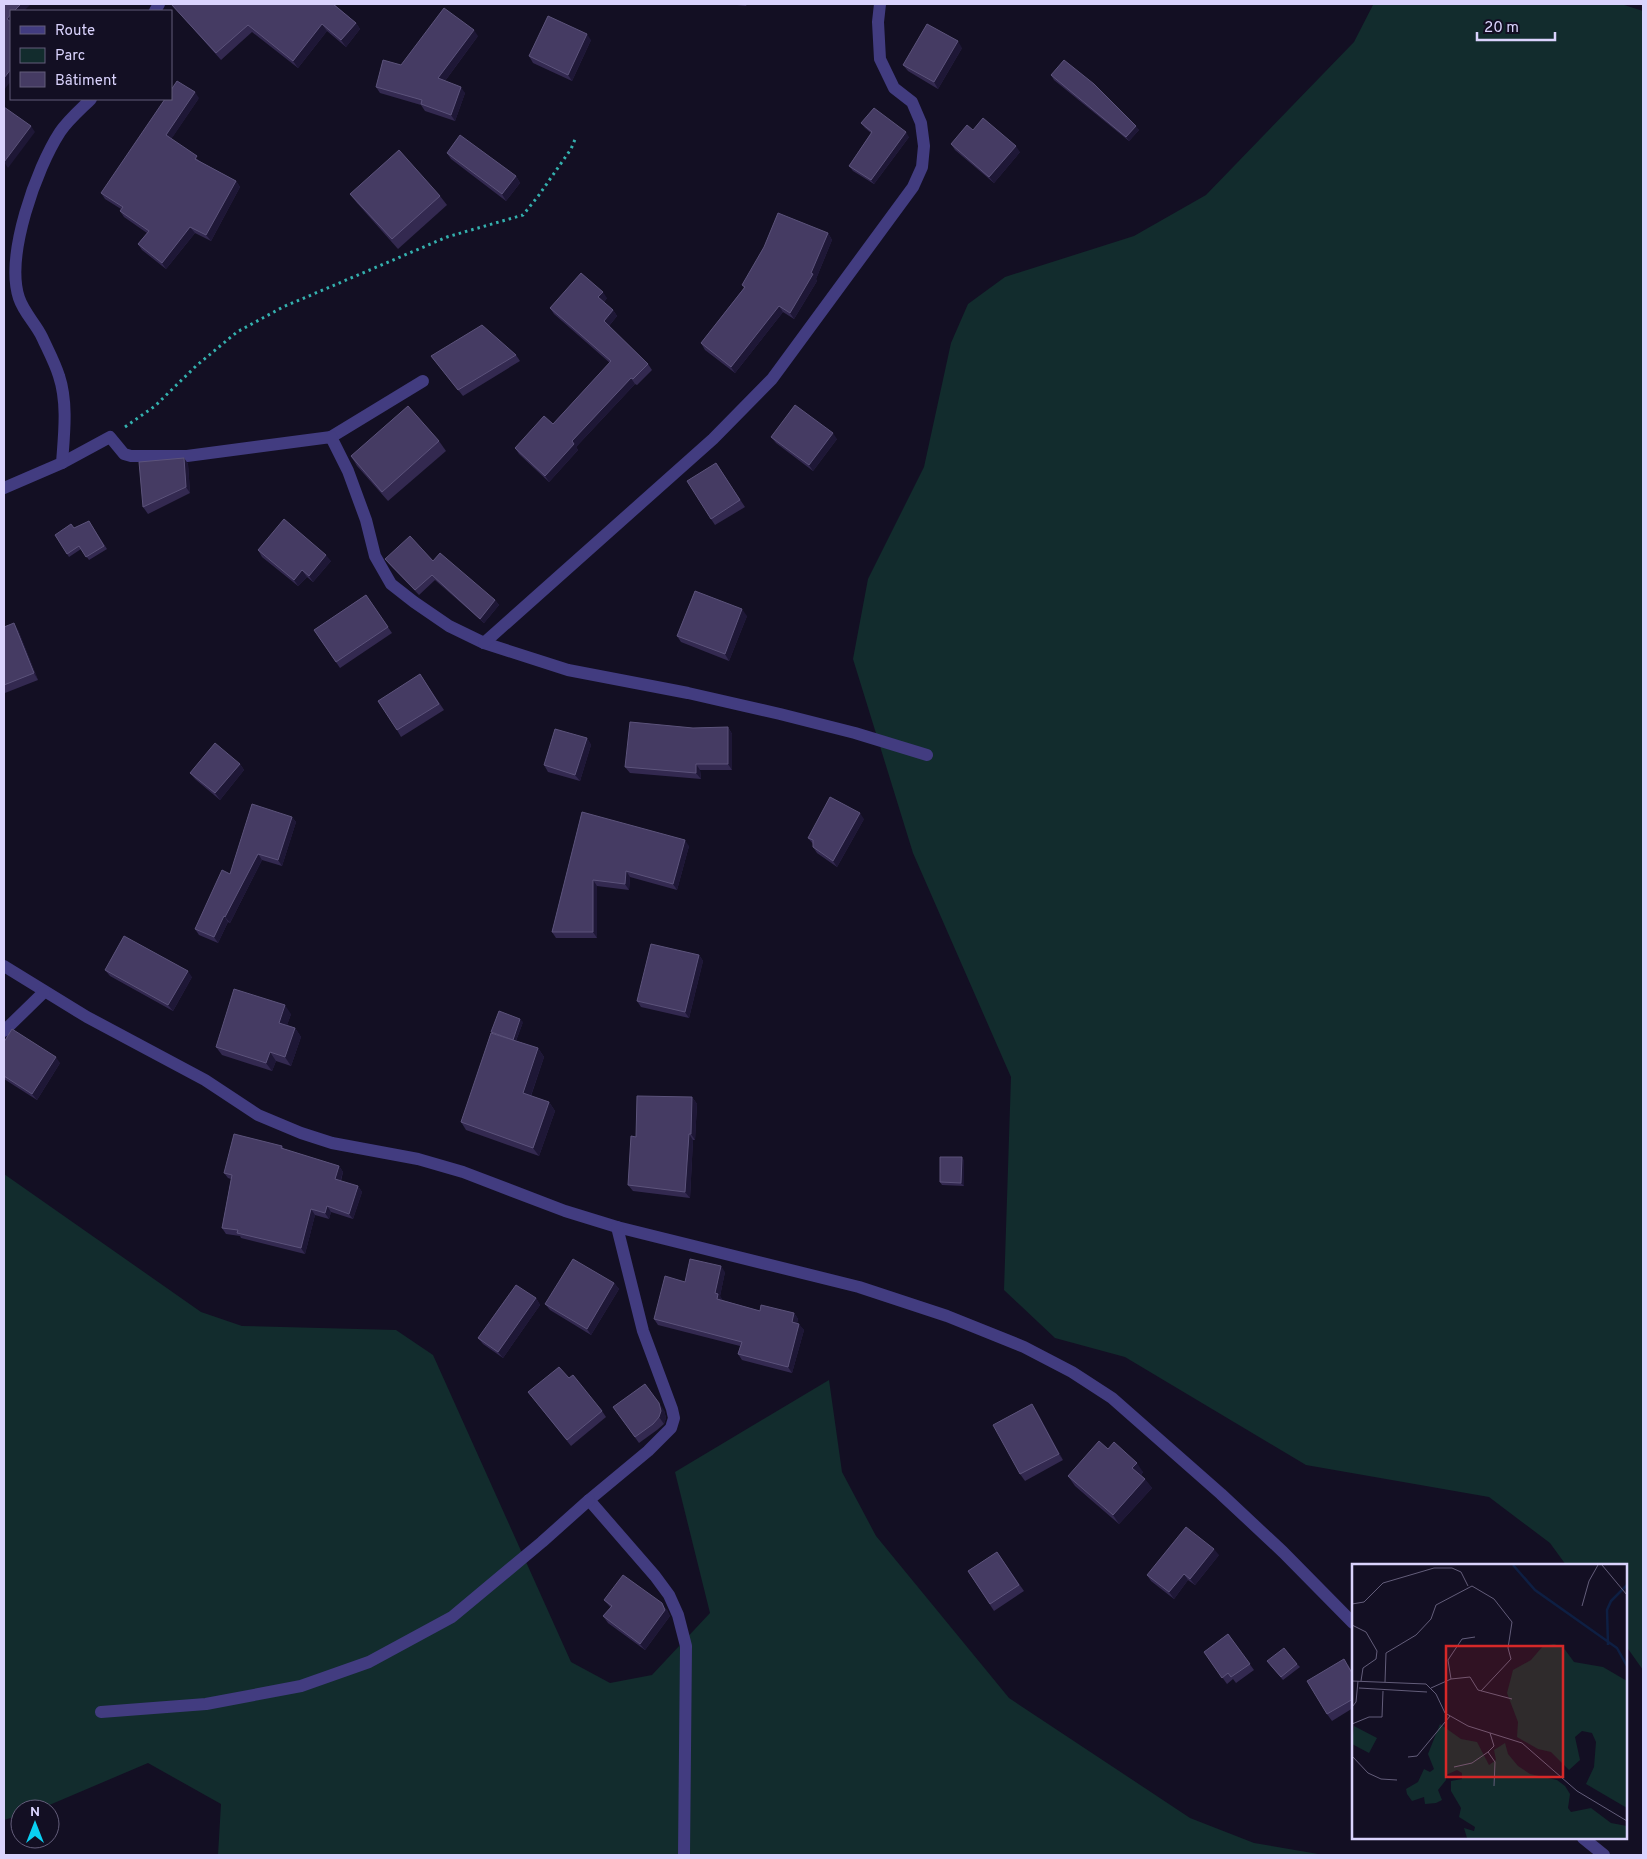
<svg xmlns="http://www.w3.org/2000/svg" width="1647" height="1859" font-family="Overpass,sans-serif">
  <rect width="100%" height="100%" fill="#130f23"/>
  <!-- green -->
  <g fill="#122c2d">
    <path d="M1379 4H1621L1643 11V1670L1626 1646V1565H1566L1550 1543 1489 1497 1306 1465 1125 1357 1055 1338 1004 1290 1011 1077 913 853 853 659 868 579 924 467 951 343 968 304 1005 277 1134 236 1206 195 1354 42 1373 5Z"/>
    <path d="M4 1174 201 1312 242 1326 396 1330 433 1355 571 1662 610 1683 652 1675 710 1613 675 1472 829 1380 842 1472 876 1536 1009 1698 1190 1818 1254 1843 1324 1855H218L221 1804 148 1763 47 1806 39 1809H20V1815L4 1820Z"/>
  </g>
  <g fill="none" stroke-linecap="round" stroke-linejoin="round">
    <!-- path -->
    <path stroke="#34b0ae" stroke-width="3" stroke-dasharray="2.5 4" stroke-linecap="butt" d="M125 427 155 406 196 366 237 332 283 307 447 237 523 215 539 195 571 149 576 137"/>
    <!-- minor -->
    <g stroke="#423c80" stroke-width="12">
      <path d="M155 11 159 4"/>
      <path d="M331 437 423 381"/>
      <path d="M62 463 110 437 124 454 131 456H187L331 437 348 471 366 520 375 556 391 584 414 602 449 626 484 643 568 670 688 693 780 714 855 733 927 755"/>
      <path d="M4 488 62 463C64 435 68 403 59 376 55 363 48 350 42 337 36 324 24 313 19 298 5 256 36 169 60 132 68 120 81 109 91 99"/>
      <path d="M484 643 713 439 772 379 913 187 922 167 924 146 921 123 912 102 894 88 880 59 878 22 880 4"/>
      <path d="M4 966 87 1017 205 1080 258 1115 301 1133 332 1143 418 1159 463 1172 565 1211 617 1227 859 1287 947 1316 1024 1347 1072 1372 1112 1398 1221 1494 1283 1552 1353 1623"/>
      <path d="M4 1031 44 992"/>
      <path d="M617 1227 643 1331 672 1409 674 1418 671 1428 648 1451 589 1500 655 1576 669 1595 678 1615 686 1646 684 1855"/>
      <path d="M101 1712 206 1704 301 1686 369 1662 452 1617 542 1542 589 1500"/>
      <path d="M1583 1838 1604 1855"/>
    </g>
  </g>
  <!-- wall -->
  <g fill="#332950">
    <path d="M171 4H336L335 5 356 23 360 29 346 47 327 31 298 68 252 32 221 60Z"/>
    <path d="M728 4H747L746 6Z"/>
    <path d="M478 36 445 81 465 93 455 121 425 111 421 105 380 93 376 87 401 65Z"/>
    <path d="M591 40 572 81 533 63 529 56Z"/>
    <path d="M962 48 938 89 908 71 903 65Z"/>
    <path d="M1051 75 1139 130 1129 141 1054 80Z"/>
    <path d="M199 98 171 139 201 162 236 181 240 187 211 241 195 233 166 269 142 250 138 244 147 233 124 217 120 211 121 209 105 199 101 193Z"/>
    <path d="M861 123 909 137 874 184 853 171 849 166 871 133 865 128Z"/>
    <path d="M951 144 1020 152 994 183 955 150Z"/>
    <path d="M447 153 516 176 520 183 506 201 451 159Z"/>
    <path d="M350 194 440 196 447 205 398 249 357 203Z"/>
    <path d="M828 233 832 240 816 279 817 281 794 319 783 312 735 373 705 350 701 343 744 288 742 285Z"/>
    <path d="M607 298 604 302 613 310 617 316 609 326 648 364 652 370 637 385 635 384 576 447 578 450 549 482 519 454 515 448 553 424 610 363 554 314 550 308Z"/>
    <path d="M516 355 520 361 463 396 431 356Z"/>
    <path d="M771 437 837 439 813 471 776 443Z"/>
    <path d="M439 441 446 451 388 501 357 466 351 456Z"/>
    <path d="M184 458 188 464 190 493 148 514 143 507Z"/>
    <path d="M716 463 745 507 715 525 711 519Z"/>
    <path d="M89 521 107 549 89 560 81 549 69 557 55 535 74 528Z"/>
    <path d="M258 550 331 561 313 582 307 577 298 586 262 557Z"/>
    <path d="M385 559 433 561 495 600 499 605 484 623 435 580 419 595 389 564Z"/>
    <path d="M366 595 392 633 340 668 314 630Z"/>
    <path d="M747 616 729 661 681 642 677 636Z"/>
    <path d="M4 627 18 630 38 680 5 693 4 691Z"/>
    <path d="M420 674 444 710 401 737 397 730Z"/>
    <path d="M728 727 732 734V770H700L701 779 630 773 625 767 693 728Z"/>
    <path d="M587 738 591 745 580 781 548 772 544 765Z"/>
    <path d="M240 764 244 770 220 800 195 779 190 773Z"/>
    <path d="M582 812 689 846 677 890 630 877 629 890 597 886V938H556L552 932Z"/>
    <path d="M292 817 296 822 282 866 262 860 230 923 228 922 218 943 199 935 195 929 230 874Z"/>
    <path d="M864 819 837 867 817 853 813 847V844L808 838Z"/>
    <path d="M699 955 703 961 689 1018 641 1007 637 1001Z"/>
    <path d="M105 970 192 977 173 1011 110 976Z"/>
    <path d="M291 1014 287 1025 295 1028 301 1037 291 1066 276 1061 272 1071 222 1055 216 1047Z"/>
    <path d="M523 1022 516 1041 538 1048 544 1057 531 1096 549 1102 555 1111 539 1156 466 1130 461 1122Z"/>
    <path d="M4 1042 60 1063 37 1100 4 1079Z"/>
    <path d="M692 1097 697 1104 695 1140H693L690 1198 633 1191 628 1185 636 1137Z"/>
    <path d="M282 1146 284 1149 339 1166 343 1172 341 1181 358 1186 362 1192 353 1219 331 1212 329 1219 315 1215 305 1254 241 1238 240 1236 226 1234 222 1228 231 1179 228 1178 224 1173Z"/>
    <path d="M964 1160V1186L942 1185 940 1182Z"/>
    <path d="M725 1272 720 1296 722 1300 760 1311 794 1313 798 1319 797 1323 804 1330 792 1373 742 1360 738 1354 740 1346 658 1325 654 1319 685 1282Z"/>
    <path d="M614 1283 619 1289 591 1335 550 1310 545 1304Z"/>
    <path d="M536 1298 540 1305 503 1358 483 1344 478 1338Z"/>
    <path d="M569 1378 602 1411 606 1417 571 1446 528 1392Z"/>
    <path d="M613 1407 664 1410 666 1418 664 1424 657 1430 639 1443Z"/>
    <path d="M1036 1410 1063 1460 1025 1481 1020 1474Z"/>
    <path d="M1108 1449 1143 1472 1141 1475 1152 1488 1119 1524 1075 1486 1068 1476Z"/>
    <path d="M997 1552 1024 1591 994 1611 968 1571Z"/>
    <path d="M1219 1555 1195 1585 1188 1580 1174 1599 1151 1581 1147 1575Z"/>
    <path d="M604 1600 667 1610 670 1616 645 1650 608 1623 603 1616 611 1608Z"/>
    <path d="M1228 1634 1254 1670 1236 1683 1233 1679 1227 1684 1204 1652Z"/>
    <path d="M1297 1664 1300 1667 1283 1680 1270 1665Z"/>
    <path d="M1348 1665 1353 1674V1708L1332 1721 1327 1714Z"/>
  </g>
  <!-- shaded-wall -->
  <g fill="#1e1736">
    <path d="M21 4H31L24 11H14Z"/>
    <path d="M11 14V25L7 19Z"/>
    <path d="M356 23 360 29 346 47 341 40Z"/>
    <path d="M322 24 327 31 298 68 293 61Z"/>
    <path d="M474 30 478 36 442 85 438 78Z"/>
    <path d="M587 34 591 40 572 81 568 75Z"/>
    <path d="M958 41 962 48 938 89 934 82Z"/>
    <path d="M11 69V81L4 90V78Z"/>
    <path d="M461 87 465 93 455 121 451 115Z"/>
    <path d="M195 92 199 98 170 141 166 135Z"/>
    <path d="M31 126 35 132 8 168 4 162Z"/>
    <path d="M1136 126 1139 130 1129 141 1126 137Z"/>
    <path d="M906 132 909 137 874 184 871 180Z"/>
    <path d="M1016 146 1020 152 994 183 989 177Z"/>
    <path d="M516 176 520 183 506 201 502 194Z"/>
    <path d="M236 181 240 187 211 241 206 235Z"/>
    <path d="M190 227 195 233 166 269 162 263Z"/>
    <path d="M828 233 832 240 816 279 817 281 794 319 790 313 811 273Z"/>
    <path d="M603 292 607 298 603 303 598 297Z"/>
    <path d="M779 306 783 312 735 373 731 367Z"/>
    <path d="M613 310 617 316 608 327 604 321Z"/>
    <path d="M631 378 635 384 576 447 578 450 549 482 545 476 572 441Z"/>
    <path d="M833 433 837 439 813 471 809 465Z"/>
    <path d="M184 458 188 464 190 493 186 487Z"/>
    <path d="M326 555 331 561 313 582 309 576Z"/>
    <path d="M302 570 307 577 298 586 294 580Z"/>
    <path d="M495 600 499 605 484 623 480 619Z"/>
    <path d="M742 609 747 616 729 661 725 654Z"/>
    <path d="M14 623 18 630 38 680 34 673Z"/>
    <path d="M728 727 732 734V770L728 764Z"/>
    <path d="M587 738 591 745 580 781 575 775Z"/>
    <path d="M240 764 244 770 220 800 215 793Z"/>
    <path d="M696 764 700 770 701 779 696 773Z"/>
    <path d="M860 813 864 819 837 867 833 861Z"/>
    <path d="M292 817 296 822 282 866 278 860Z"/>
    <path d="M685 840 689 846 677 890 673 884Z"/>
    <path d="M258 854 262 860 230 923 225 917Z"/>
    <path d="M626 871 630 877 629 890 625 884Z"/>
    <path d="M593 880 597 886V938L593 932Z"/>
    <path d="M224 916 228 922 218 943 214 937Z"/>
    <path d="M699 955 703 961 689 1018 685 1012Z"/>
    <path d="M188 971 192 977 173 1011 168 1005Z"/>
    <path d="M285 1005 291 1014 285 1031 279 1023Z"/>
    <path d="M520 1019 523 1022 515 1043 513 1040Z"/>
    <path d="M295 1028 301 1037 291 1066 285 1057Z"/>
    <path d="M538 1048 544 1057 529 1101 523 1093Z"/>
    <path d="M270 1052 276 1061 272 1071 266 1063Z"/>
    <path d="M56 1057 60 1063 37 1100 32 1094Z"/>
    <path d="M692 1097 697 1104 695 1140 691 1134Z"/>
    <path d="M549 1102 555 1111 539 1156 533 1148Z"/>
    <path d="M689 1134 693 1140 690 1198 685 1192Z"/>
    <path d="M962 1157 964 1160V1186L961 1183Z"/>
    <path d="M339 1166 343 1172 339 1185 335 1179Z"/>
    <path d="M358 1186 362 1192 353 1219 349 1214Z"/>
    <path d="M327 1206 331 1212 329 1219 325 1213Z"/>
    <path d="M311 1209 315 1215 305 1254 301 1248Z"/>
    <path d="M721 1266 725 1272 720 1296 723 1300 721 1305 717 1299 715 1293Z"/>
    <path d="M614 1283 619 1289 591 1335 587 1329Z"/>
    <path d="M536 1298 540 1305 503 1358 498 1352Z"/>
    <path d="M794 1313 798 1319 796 1328 792 1322Z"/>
    <path d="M799 1324 804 1330 792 1373 788 1367Z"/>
    <path d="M659 1403 664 1410 666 1418 664 1424 659 1417Z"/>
    <path d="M1032 1404 1036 1410 1063 1460 1059 1454Z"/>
    <path d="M1137 1463 1143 1472 1139 1477 1132 1468Z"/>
    <path d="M1145 1479 1152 1488 1119 1524 1113 1515Z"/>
    <path d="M1214 1549 1219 1555 1195 1585 1190 1579Z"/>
    <path d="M1184 1574 1188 1580 1174 1599 1169 1592Z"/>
    <path d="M662 1603 667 1610 670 1616 645 1650 640 1644Z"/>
  </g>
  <!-- building -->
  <g fill="#453b63" stroke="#5c537b">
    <path d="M4 4H21L14 11H11V14L7 19 11 22V69L4 78Z"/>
    <path d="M171 4H333L356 23 341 40 322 24 293 61 248 25 216 53Z"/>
    <path d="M444 8 474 30 438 78 461 87 451 115 421 104 422 100 376 87 383 60 401 65Z"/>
    <path d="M548 16 587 34 568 75 529 56Z"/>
    <path d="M927 24 958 41 934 82 903 65Z"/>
    <path d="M1064 60 1094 84 1136 126 1126 137 1051 75Z"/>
    <path d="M177 81 195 92 166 135 197 156 195 159 236 181 206 235 190 227 162 263 138 244 149 231 120 211 123 207 101 193 165 99H171V90Z"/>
    <path d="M4 107 31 126 4 162Z"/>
    <path d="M874 108 906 132 871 180 849 166 872 132 861 123Z"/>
    <path d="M983 118 1016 146 989 177 951 144 967 125 973 130Z"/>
    <path d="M460 135 516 176 502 194 447 153Z"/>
    <path d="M399 150 440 196 392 239 350 194Z"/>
    <path d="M778 213 828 233 811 273 813 274 790 313 779 306 731 367 701 343 745 287 742 285 764 247Z"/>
    <path d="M581 273 603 292 598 297 613 310 604 321 648 364 633 379 631 378 572 441 574 444 545 476 515 448 544 416 553 424 611 361 550 308Z"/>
    <path d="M482 325 516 355 458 390 431 356Z"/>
    <path d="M795 405 833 433 809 465 771 437Z"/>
    <path d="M408 406 439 441 382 492 351 456Z"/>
    <path d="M184 458 186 487 143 507 139 462Z"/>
    <path d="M716 463 740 500 711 519 687 481Z"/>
    <path d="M284 519 326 555 309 576 302 570 294 580 258 550Z"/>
    <path d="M89 521 104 546 86 557 79 546 67 554 55 535 71 524 74 528Z"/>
    <path d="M410 536 433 561 440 553 495 600 480 619 432 575 415 590 385 559Z"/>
    <path d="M695 591 742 609 725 654 677 636Z"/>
    <path d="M366 595 388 627 336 662 314 630Z"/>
    <path d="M14 623 34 673 4 685V627Z"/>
    <path d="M420 674 439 704 397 730 378 701Z"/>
    <path d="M630 722 693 728 728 727V764H696V773L625 767Z"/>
    <path d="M555 729 587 738 575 775 544 765Z"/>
    <path d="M215 743 240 764 215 793 190 773Z"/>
    <path d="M830 797 860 813 833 861 813 847V840L808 838Z"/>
    <path d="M252 804 292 817 278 860 258 854 225 917 224 916 214 937 195 929 222 870 230 874Z"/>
    <path d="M582 812 685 840 673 884 626 871 625 884 593 880V932H552Z"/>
    <path d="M124 936 188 971 168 1005 105 970Z"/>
    <path d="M651 944 699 955 685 1012 637 1001Z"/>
    <path d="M234 989 285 1005 279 1023 295 1028 285 1057 270 1052 266 1063 216 1047Z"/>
    <path d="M499 1011 520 1019 513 1040 491 1032Z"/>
    <path d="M12 1029 56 1057 32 1094 4 1076V1042Z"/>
    <path d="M491 1033 538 1048 523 1093 549 1102 533 1148 461 1122Z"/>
    <path d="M637 1096 692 1097 691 1134H689L685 1192 628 1185 631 1136 636 1137Z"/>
    <path d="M234 1134 282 1146 281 1148 339 1166 335 1179 358 1186 349 1214 327 1206 325 1213 311 1209 301 1248 237 1233 238 1230 222 1228 232 1175 224 1173Z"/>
    <path d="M940 1157H962L961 1183 940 1182Z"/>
    <path d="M573 1259 614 1283 587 1329 545 1304Z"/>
    <path d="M690 1259 721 1266 715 1293 718 1294 717 1299 760 1311 761 1305 794 1313 792 1322 799 1324 788 1367 738 1354 742 1342 654 1319 665 1276 685 1282Z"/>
    <path d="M516 1285 536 1298 498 1352 478 1338Z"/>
    <path d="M559 1367 569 1378 573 1375 602 1411 567 1440 528 1392Z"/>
    <path d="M645 1384 659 1403 661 1411 659 1417 653 1424 635 1437 613 1407Z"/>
    <path d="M1032 1404 1059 1454 1020 1474 993 1425Z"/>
    <path d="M1099 1441 1108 1449 1114 1442 1137 1463 1132 1468 1145 1479 1113 1515 1068 1476Z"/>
    <path d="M1186 1527 1214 1549 1190 1579 1184 1574 1169 1592 1147 1575Z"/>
    <path d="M997 1552 1019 1585 990 1604 968 1571Z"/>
    <path d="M623 1575 662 1603 665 1610 640 1644 603 1616 612 1606 604 1600Z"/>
    <path d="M1228 1634 1250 1664 1231 1677 1228 1673 1222 1678 1204 1652Z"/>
    <path d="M1284 1648 1297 1664 1281 1677 1267 1661Z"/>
    <path d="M1344 1659 1353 1675V1699L1327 1714 1307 1681Z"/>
  </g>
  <!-- overview -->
  <g transform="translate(1352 1564)">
    <rect width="275" height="275" fill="#130f23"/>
    <path d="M202 80 211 83 222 98 251 103 275 117V244L234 220 242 203 244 178 240 169 230 167 223 173 228 196 217 206 199 188 186 185 165 173 166 158 155 129 161 106 179 96 191 82ZM88 160 109 175 125 178 137 201 144 196 142 186 153 179 156 190 166 202 178 210 205 216 213 222 218 230 216 244 219 248 239 244 259 259 275 262V274H115L112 264 122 267 123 263 107 253 109 244 99 227V217L110 215V209L105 206 94 211V216L86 226 90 236 84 239 73 240 72 233 60 237 55 230 54 225 66 218 72 205 78 208 82 205 76 190ZM2 162 25 174 17 189 0 180Z" fill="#122c2d"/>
    <path fill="none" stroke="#0e1f43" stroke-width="2.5" d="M161 1 183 26 265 84 275 102M256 81 255 46 259 37 275 21"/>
    <path fill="none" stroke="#635d7a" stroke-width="1" d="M250 1 275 31M0 40 12 38 31 19 82 4H100L109 8 116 22M230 42 237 17 246 1M0 61 14 68 25 87 24 95 11 104 9 117M99 115 118 113 126 126 160 135M0 117 74 120 84 130 93 149 116 162 170 179 225 227 275 257M33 118 34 89 64 71 79 55 84 41 120 22 142 35 160 58 156 84 159 95 129 127M7 124 75 128M79 124 99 115 96 96 110 75 123 73M0 143 4 138 6 117M0 160 17 153H30L31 127M138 169 142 182 136 188 143 198 142 222M0 192 16 209 29 215 45 216M56 193 65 192 98 152M102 203 120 199 136 188"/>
    <path fill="#d62828" fill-opacity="0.15" stroke="#d62828" stroke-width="2.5" d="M94 82H211V213H94Z"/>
    <rect width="275" height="275" fill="none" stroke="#dad3fd" stroke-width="2.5"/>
  </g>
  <!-- border -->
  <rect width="1647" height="1859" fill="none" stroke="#dad3fd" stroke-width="10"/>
  <!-- legend -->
  <rect x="10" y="10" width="162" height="90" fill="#130f23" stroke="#635d7a"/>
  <rect x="20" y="26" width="25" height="8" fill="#423c80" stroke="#635d7a"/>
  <text x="55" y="35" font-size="15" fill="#dad3fd">Route</text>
  <rect x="20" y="48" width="25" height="15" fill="#122c2d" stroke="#635d7a"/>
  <text x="55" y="60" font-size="15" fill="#dad3fd">Parc</text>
  <rect x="20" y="72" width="25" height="15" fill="#453b63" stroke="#635d7a"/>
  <text x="55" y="85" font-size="15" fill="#dad3fd">Bâtiment</text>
  <!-- north arrow -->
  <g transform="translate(35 1824)"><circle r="24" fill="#130f23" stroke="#635d7a"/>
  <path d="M0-4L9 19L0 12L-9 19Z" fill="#0ad0f2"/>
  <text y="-8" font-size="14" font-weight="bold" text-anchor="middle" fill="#dad3fd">N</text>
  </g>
  <!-- scale -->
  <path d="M1477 32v8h78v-8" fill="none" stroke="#dad3fd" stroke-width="2.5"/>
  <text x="1484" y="32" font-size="15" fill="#dad3fd" stroke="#130f23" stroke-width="4" paint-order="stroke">20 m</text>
</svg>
